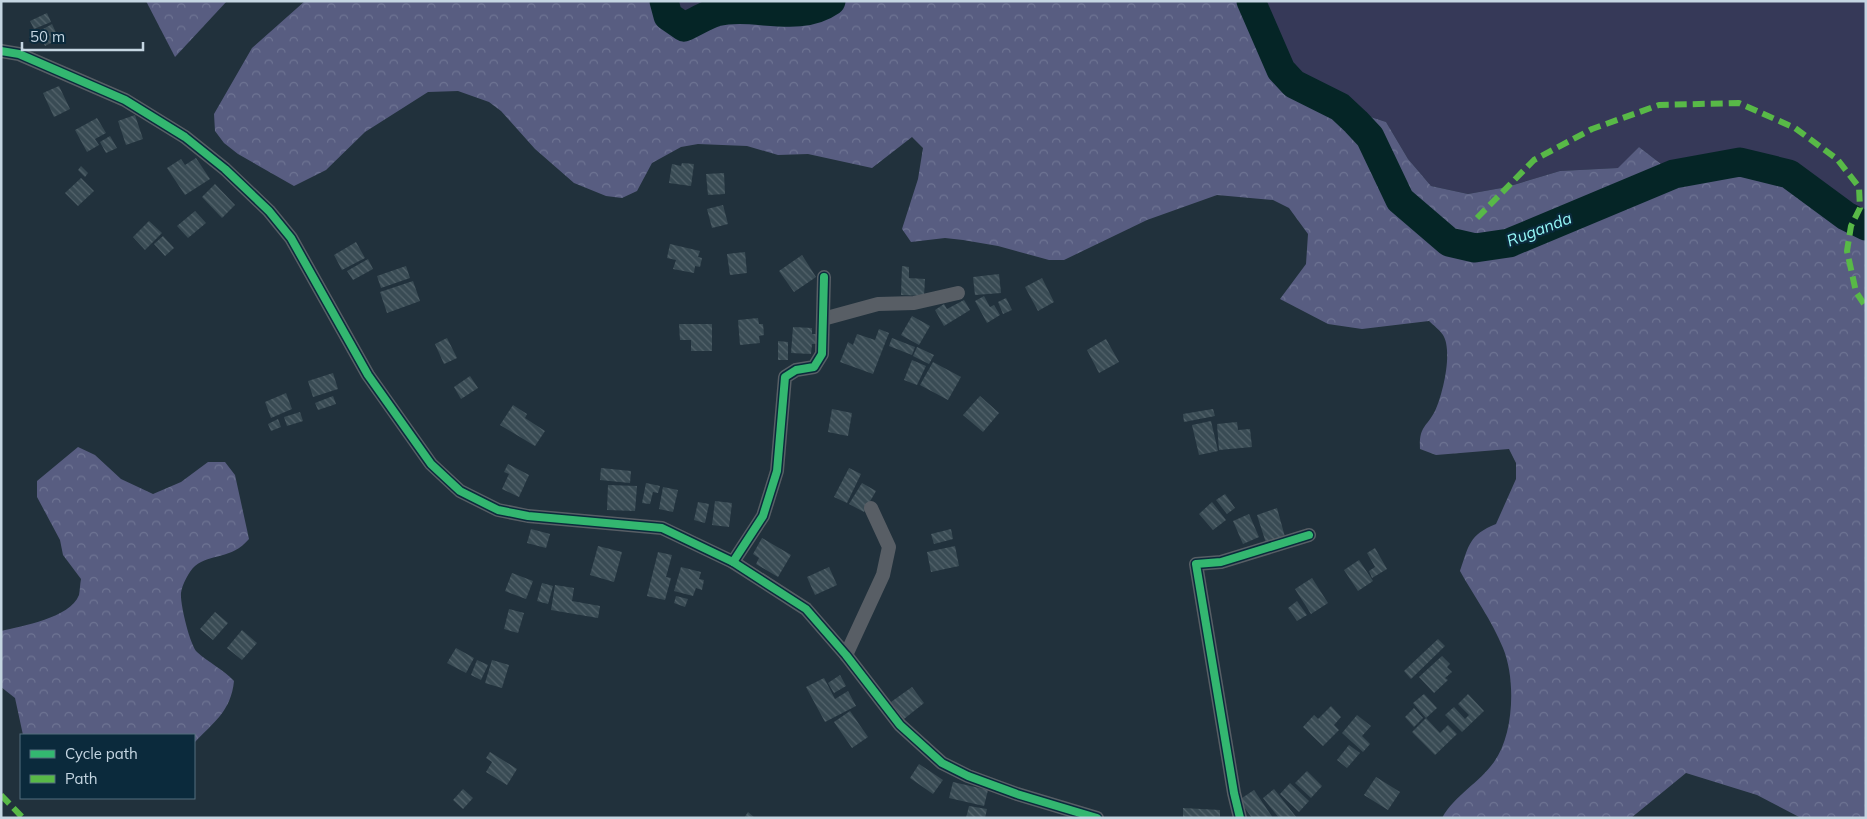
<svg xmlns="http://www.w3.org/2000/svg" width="1867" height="819" font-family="Mulish,sans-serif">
  <defs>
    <pattern id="forest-crowns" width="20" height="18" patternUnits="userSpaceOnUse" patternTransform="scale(1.25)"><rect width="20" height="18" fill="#585d81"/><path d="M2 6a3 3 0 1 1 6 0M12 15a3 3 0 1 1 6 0" fill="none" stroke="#6e7493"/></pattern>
    <pattern id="building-back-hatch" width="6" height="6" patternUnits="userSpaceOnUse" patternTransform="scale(1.25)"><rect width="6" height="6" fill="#394b54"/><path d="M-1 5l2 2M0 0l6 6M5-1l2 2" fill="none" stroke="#54646c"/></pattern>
  </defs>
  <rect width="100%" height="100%" fill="#21313c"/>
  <!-- green -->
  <g fill="#363958">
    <path d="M664 1H831C798 24 754 3 716 12 706 15 695 22 684 27L668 16Z"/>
    <path d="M1251 1H1866V226L1740 162 1674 174 1639 147 1619 168 1560 171 1507 187 1468 194 1431 186 1408 159 1386 122 1340 107 1294 84 1281 70Z"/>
  </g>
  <!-- forest -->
  <g fill="url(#forest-crowns)">
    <path d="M146 1H227L175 57Z"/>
    <path d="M305 1H664L668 16 685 27C695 22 706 15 717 12 754 3 798 24 831 1H1251L1281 70 1294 84 1340 107 1386 122 1408 159 1431 186 1468 194 1507 187 1560 171 1618 168 1639 147 1674 174 1740 162 1789 174 1846 216 1866 226V818H1801L1757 795 1686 773 1631 818H1442C1455 795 1479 783 1494 762 1514 735 1516 679 1503 648 1492 621 1474 596 1460 571 1469 545 1469 535 1496 524L1516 479V463L1509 449 1436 455 1420 449C1419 426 1426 428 1435 411 1443 394 1453 351 1443 335 1440 330 1433 325 1429 321L1362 329 1328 324 1280 299 1306 264 1308 234 1289 208 1273 200 1217 195 1147 220 1064 260H1049L998 246 963 240 945 238 911 242 902 229 918 179 923 148 912 137 872 168 808 154 778 155 747 146 698 144 681 147 652 163 637 191 622 198 606 196 574 183 535 149 501 111 489 102 458 91 428 92 365 132 326 170 294 186 238 154 224 143 215 131 214 114 252 48Z"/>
    <path d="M78 447 95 455 121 479 153 494 181 482 208 462H225L235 475 249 539C231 560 211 553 195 566 189 571 182 585 181 593 180 604 190 645 197 652 209 663 223 669 234 681 231 711 214 722 194 743V735H23L15 698 1 687V631C22 626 70 618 79 595 80 590 80 584 81 579L63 555 60 540 37 497V481Z"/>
  </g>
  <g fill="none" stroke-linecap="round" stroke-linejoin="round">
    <!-- river -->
    <g stroke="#052526" stroke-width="29">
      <path d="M664 1 668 16 684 27C695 22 706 15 716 12 754 3 798 24 831 1"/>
      <path d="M1251 1 1281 70 1294 84 1340 107 1356 122 1370 137 1400 200 1449 242 1475 248 1509 243 1674 174 1740 162 1789 174 1846 216 1866 226"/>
    </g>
  </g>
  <!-- building -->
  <g fill="url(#building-back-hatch)">
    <path d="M47 13 51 22 34 29 30 21Z"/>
    <path d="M52 24 59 39 45 46 42 39 33 44 29 37Z"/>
    <path d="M59 86 70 109 54 117 43 93Z"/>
    <path d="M135 115 143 139 126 145 118 121Z"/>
    <path d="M97 118 106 133 95 139 99 145 87 152 75 130Z"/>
    <path d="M110 136 117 148 106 153 100 142Z"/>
    <path d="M196 158 210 179 185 195 167 168 181 159 185 165Z"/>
    <path d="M682 163 694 164 691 186 669 183 672 164 681 166Z"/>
    <path d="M81 166 88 173 85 177 78 170Z"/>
    <path d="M724 173 725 194 708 195 706 174Z"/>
    <path d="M81 178 94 191 78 206 65 193Z"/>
    <path d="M215 184 235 205 222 218 202 197Z"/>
    <path d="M723 205 728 224 712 228 707 209Z"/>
    <path d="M195 211 206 223 188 238 177 226Z"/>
    <path d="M149 221 162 233 145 250 133 237Z"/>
    <path d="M163 236 174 248 165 256 154 244Z"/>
    <path d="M356 242 365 258 342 270 334 255Z"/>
    <path d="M670 244 700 251 698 257 702 258 700 267 695 266 694 273 673 269 676 260 667 258Z"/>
    <path d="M745 252 747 273 730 275 727 254Z"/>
    <path d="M802 255 816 277 794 292 779 271Z"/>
    <path d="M368 259 373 269 353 280 347 271Z"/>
    <path d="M406 266 410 278 381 288 377 276Z"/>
    <path d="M902 266 909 267V278L925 279 924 296 901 295Z"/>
    <path d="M999 274 1001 293 975 295 973 277Z"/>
    <path d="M1042 278 1054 302 1038 311 1025 287Z"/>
    <path d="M413 281 420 301 387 313 380 292Z"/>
    <path d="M984 296 990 307 994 305 1000 315 987 323 975 301Z"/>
    <path d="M1006 298 1012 310 1003 314 998 302Z"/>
    <path d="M964 300 970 310 944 326 935 310 944 304 947 309Z"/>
    <path d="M912 316 930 326 919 345 901 335Z"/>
    <path d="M758 318 759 324H763L764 335 759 336 760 343 740 345 738 320Z"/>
    <path d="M679 324H712V351H691V340H680Z"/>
    <path d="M793 327 812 328V334H816V344H812L811 354 791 353Z"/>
    <path d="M879 329 889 333 873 374 840 362 848 342 853 345 857 334 875 340Z"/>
    <path d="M447 338 457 358 444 364 435 344Z"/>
    <path d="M892 338 915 347 912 355 889 346Z"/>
    <path d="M1106 339 1119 362 1099 373 1087 350Z"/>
    <path d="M778 341 788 342V360H778Z"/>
    <path d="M917 347 934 355 929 364 913 356Z"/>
    <path d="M912 360 926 366 917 385 904 380Z"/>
    <path d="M933 362 961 377 948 400 920 385Z"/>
    <path d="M333 373 338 389 313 397 308 381Z"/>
    <path d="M470 376 478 388 461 399 454 387Z"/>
    <path d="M286 393 292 409 271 418 265 402Z"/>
    <path d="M333 396 336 404 318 410 315 403Z"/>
    <path d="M980 396 999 413 983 432 963 415Z"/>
    <path d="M513 405 527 414 525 418 545 431 535 446 500 425Z"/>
    <path d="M832 409 852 413 848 436 828 432Z"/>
    <path d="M1213 409 1215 416 1184 422 1183 414Z"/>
    <path d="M300 412 303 421 287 426 284 417Z"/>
    <path d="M278 419 281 427 271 431 268 424Z"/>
    <path d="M1211 421 1218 451 1199 455 1192 425Z"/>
    <path d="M1237 422 1238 430 1250 429 1252 447 1219 450 1217 424Z"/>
    <path d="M508 464 529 475 519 497 502 489 509 474 504 472Z"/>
    <path d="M601 468 631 471 630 483 600 480Z"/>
    <path d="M849 468 861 474 847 503 834 497Z"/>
    <path d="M646 483 660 486 658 493 653 492 650 504 642 503Z"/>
    <path d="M862 483 876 491 864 512 849 504Z"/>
    <path d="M608 485 637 486 635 511 607 510Z"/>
    <path d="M663 487 678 490 673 512 659 509Z"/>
    <path d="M1225 494 1235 508 1227 514 1216 500Z"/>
    <path d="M715 501 732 503 729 527 712 525Z"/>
    <path d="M698 502 709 504 705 523 694 520Z"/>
    <path d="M1212 502 1226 520 1213 530 1199 514Z"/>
    <path d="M1277 508 1285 537 1266 543 1257 515Z"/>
    <path d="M1249 514 1259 537 1243 544 1233 521Z"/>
    <path d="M531 529 550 534 546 548 527 543Z"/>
    <path d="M951 529 953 539 934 544 931 534Z"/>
    <path d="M762 538 791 555 778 577 756 564 759 558 753 554Z"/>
    <path d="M598 546 622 552 614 582 590 575Z"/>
    <path d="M955 546 959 566 931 572 927 552Z"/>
    <path d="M1375 548 1387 569 1372 578 1369 571 1375 567 1367 553Z"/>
    <path d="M658 552 672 555 666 577 671 578 665 600 647 596Z"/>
    <path d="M1359 560 1373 581 1358 591 1344 570Z"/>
    <path d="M681 567 701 572 699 579 704 580 702 590 696 588 693 596 674 591Z"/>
    <path d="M829 567 837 585 815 595 807 577Z"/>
    <path d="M512 573 533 581 526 599 505 591Z"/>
    <path d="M1312 578 1328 603 1311 614 1295 589Z"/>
    <path d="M542 583 553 586 548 604 537 601Z"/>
    <path d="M555 585 574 588 572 601 600 606 598 618 551 610Z"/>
    <path d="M676 596 688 599 685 607 674 603Z"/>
    <path d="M1297 601 1307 615 1297 621 1288 608Z"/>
    <path d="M509 609 524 613 518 633 504 629Z"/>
    <path d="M215 612 228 623 213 640 200 629Z"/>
    <path d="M242 630 257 643 242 660 227 648Z"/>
    <path d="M1438 639 1445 646 1411 679 1404 671Z"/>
    <path d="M456 648 474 658 466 673 447 663Z"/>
    <path d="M1442 656 1450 664 1447 667 1452 672 1445 678 1448 680 1434 693 1419 677Z"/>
    <path d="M477 660 488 665 481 680 471 675Z"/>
    <path d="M492 660 509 665 502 688 485 683Z"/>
    <path d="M840 675 846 686 834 693 828 683Z"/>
    <path d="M824 678 835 699 848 691 856 706 825 722 806 687Z"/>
    <path d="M912 687 924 703 904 719 891 702Z"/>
    <path d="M1424 694 1437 708 1426 718 1413 703Z"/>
    <path d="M1468 694 1484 711 1462 732 1445 715 1454 707 1465 719 1469 715 1458 704Z"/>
    <path d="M1331 706 1341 717 1334 725 1339 730 1323 746 1303 727 1314 715 1318 719Z"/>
    <path d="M1414 708 1423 718 1414 727 1405 717Z"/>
    <path d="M850 711 868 737 852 748 834 722Z"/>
    <path d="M1357 715 1371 726 1362 736 1370 744 1363 752 1342 733Z"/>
    <path d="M1426 718 1440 733 1448 725 1457 734 1435 755 1412 732Z"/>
    <path d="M1349 745 1360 753 1347 768 1337 760Z"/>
    <path d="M490 752 517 769 507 785 486 772 492 762 486 758Z"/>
    <path d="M919 764 943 780 933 794 910 778Z"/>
    <path d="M1307 771 1322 786 1311 798 1295 783Z"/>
    <path d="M1376 777 1400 792 1388 810 1364 795Z"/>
    <path d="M953 782 988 790 984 806 949 798Z"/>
    <path d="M1290 783 1309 801 1299 812 1280 794Z"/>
    <path d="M463 789 473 798 463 809 453 800Z"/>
    <path d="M1274 789 1297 818H1279L1263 798Z"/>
    <path d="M1254 790 1273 818H1252L1239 800Z"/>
    <path d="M969 806 987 809 985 818H966Z"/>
    <path d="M1183 808 1220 810V818H1183Z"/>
    <path d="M748 812 755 818H744Z"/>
  </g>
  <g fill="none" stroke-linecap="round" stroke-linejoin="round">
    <!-- minor -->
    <g stroke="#585e65" stroke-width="14">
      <path d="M1 51 19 54 125 100 185 137 225 169 269 211 291 238 368 375 431 464 460 491 498 510 528 516 662 528 733 562 806 609 846 655 900 725 942 763 968 776 1017 794 1097 818"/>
      <path d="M823 319 878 304 914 303 958 293"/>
      <path d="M733 562 763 516 777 471 785 377 796 370 814 367 822 354 824 277"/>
      <path d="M846 655 883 575 889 547 871 508"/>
      <path d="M1240 818 1234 793 1196 564 1221 562 1309 535"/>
    </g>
    <!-- quiet -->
    <g stroke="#58b947" stroke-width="6" stroke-dasharray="12 6" stroke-linecap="butt">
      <path d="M1477 218 1534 160 1592 129 1659 105 1739 103 1795 128 1837 159 1859 187 1860 208 1851 226 1847 251 1856 292 1866 307"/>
      <path d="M1 795 23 818"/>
    </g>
    <defs>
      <g id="cycleway">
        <path d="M1 51 19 54 125 100 185 137 225 169 269 211 291 238 368 375 431 464 460 491 498 510 528 516 662 528 733 562 806 609 846 655 900 725 942 763 968 776 1017 794 1097 818"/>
        <path d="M733 562 763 516 777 471 785 377 796 370 814 367 822 354 824 277"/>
        <path d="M1240 818 1234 793 1196 564 1221 562 1309 535"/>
      </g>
    </defs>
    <!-- cycleway casing -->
    <use href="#cycleway" stroke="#0b2a3c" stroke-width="11"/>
    <!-- cycleway -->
    <use href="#cycleway" stroke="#33b770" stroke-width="8"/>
  </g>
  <g text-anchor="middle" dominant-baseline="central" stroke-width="4.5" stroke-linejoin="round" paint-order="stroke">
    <!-- water labels -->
    <g font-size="16" font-style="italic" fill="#94f7f7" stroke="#0b2a3c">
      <text transform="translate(1539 229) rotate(-21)">Ruganda</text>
    </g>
  </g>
  <!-- border -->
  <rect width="1867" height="819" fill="none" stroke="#c5d6e2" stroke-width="5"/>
  <!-- legend -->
  <rect x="20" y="734" width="175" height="65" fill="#0b2a3c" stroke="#556f7e"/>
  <rect x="30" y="750" width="25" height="8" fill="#33b770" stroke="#556f7e"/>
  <text x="65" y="759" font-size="15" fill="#c5d6e2">Cycle path</text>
  <rect x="30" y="775" width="25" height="8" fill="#58b947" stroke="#556f7e"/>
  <text x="65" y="784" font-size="15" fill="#c5d6e2">Path</text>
  <!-- scale -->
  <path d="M22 42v8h121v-8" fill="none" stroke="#c5d6e2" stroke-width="2.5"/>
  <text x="30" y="42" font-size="15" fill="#c5d6e2" stroke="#0b2a3c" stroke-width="4" paint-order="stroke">50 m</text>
</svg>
